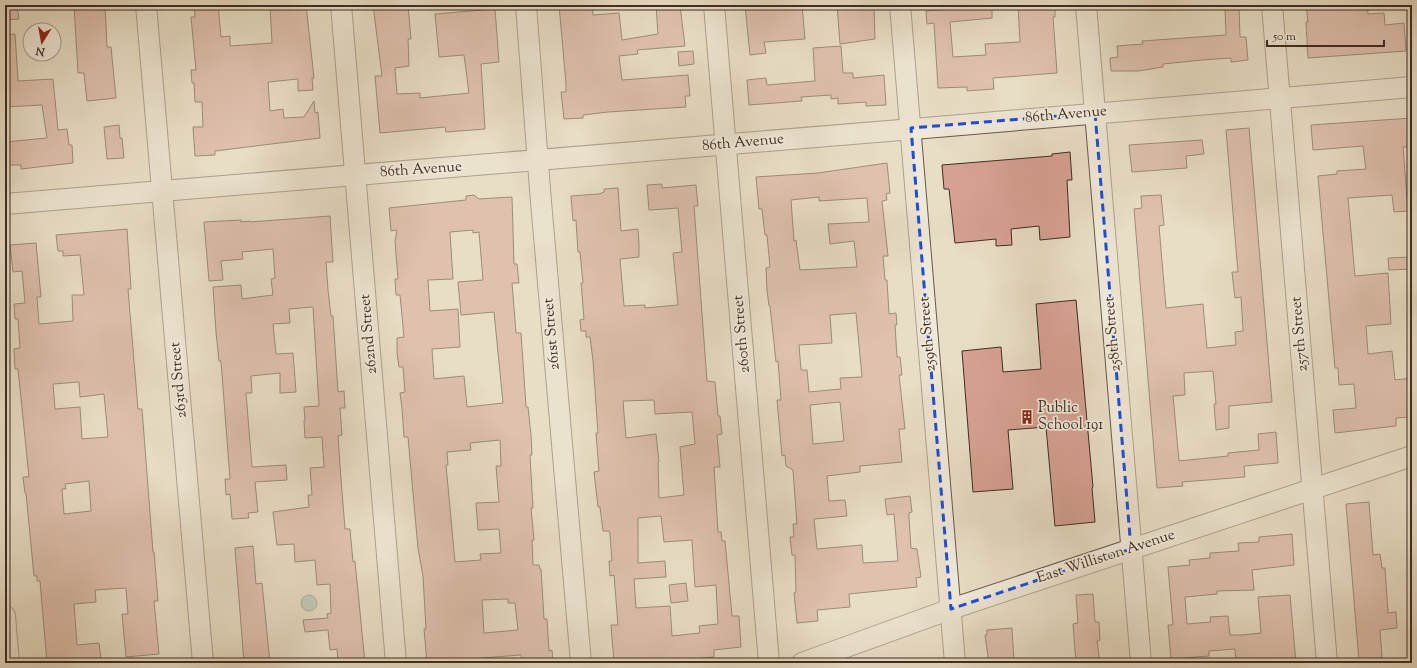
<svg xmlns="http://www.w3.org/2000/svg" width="1417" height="668" font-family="'Sorts Mill Goudy',serif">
  <rect width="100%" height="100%" fill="#e8ddc5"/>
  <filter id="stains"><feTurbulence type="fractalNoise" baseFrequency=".005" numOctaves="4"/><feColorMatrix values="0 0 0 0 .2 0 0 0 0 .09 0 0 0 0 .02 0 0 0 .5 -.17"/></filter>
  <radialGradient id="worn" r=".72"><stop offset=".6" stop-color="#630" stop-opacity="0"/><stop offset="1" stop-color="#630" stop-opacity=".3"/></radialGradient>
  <!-- water -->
  <circle fill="#97bcb2" stroke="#748379" cx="309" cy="603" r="8"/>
  <!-- building -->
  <g fill="#d6a193" stroke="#3f2d24" fill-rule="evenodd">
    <path d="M5 5H17L19 19 5 20Z"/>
    <path d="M74 5H105L107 47H111L116 98 87 101 84 73H78Z"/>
    <path d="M194 5H218L221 37 230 36V46L272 43 270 5H306L314 78H312L313 90 298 91V79L268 82 270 111 283 109 284 118 304 117 314 101 315 113 318 112 320 138 215 151V155L195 156 193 127H203L202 102H195L194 83H192L191 70H196L191 17H195Z"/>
    <path d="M373 5H408L411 39H408L409 66 395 68 397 94 420 93V98L469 93 464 55 439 57 435 14 495 9 499 62 481 64 485 129 446 132 445 127 380 133 375 76H382Z"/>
    <path d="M559 5H592L593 15 619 13 622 40 658 34 656 5H680L685 46 637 50 638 54 619 56 622 80 688 75 690 96H685L686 107 608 112 583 115V118L564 119 561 92H566V84Z"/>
    <path d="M745 5H802L805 39 764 42 766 53 750 55Z"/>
    <path d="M837 5H874L875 39 840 44Z"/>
    <path d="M977 5H992V18L950 22 953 57 986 55 985 44 1020 42 1018 5H1055V17H1053L1057 73 993 78 994 89 967 91V87L938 88 934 23 927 24 926 11 978 7Z"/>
    <path d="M1306 5H1367L1368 14 1384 13 1385 25 1404 23 1406 51 1308 58 1306 22H1308Z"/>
    <path d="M1225 7H1239L1240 37H1246L1248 60 1231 62V58L1202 60 1163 64V67L1138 71H1111L1110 58 1118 57 1117 46 1143 44 1142 41 1226 35Z"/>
    <path d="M15 34 18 81 53 79 58 130 67 129 69 145H72L73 163 21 169V165H5V142L47 138 42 105 5 107V35Z"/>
    <path d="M841 46 843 73H853V78L884 75 886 105 866 106V102L838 104V98L831 99V95L801 97 802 101 749 105 747 80 766 78 767 85 815 81 813 48Z"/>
    <path d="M693 51 694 64 679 66 678 52Z"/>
    <path d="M1412 118V147H1403L1408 211 1394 212 1392 195 1348 198 1355 276 1388 273 1391 324 1366 326 1368 354 1392 351 1395 380 1412 378V417L1396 418V426L1335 433 1333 410 1356 408 1354 384 1339 385 1338 368H1335L1318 176 1337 174V171L1366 169 1363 146 1313 150 1311 125Z"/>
    <path d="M119 125 120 138H122L124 158 107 159 104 127Z"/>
    <path d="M1249 128 1272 402 1229 406V428L1216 430 1214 404H1216L1213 371 1184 373 1185 395 1173 396 1179 461 1228 456V453L1259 450 1258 434 1276 432 1278 463 1244 466 1245 477 1182 482 1183 486 1157 488 1134 209 1142 208 1141 196 1161 195 1164 225 1159 226 1166 308 1203 304 1207 348 1236 345 1235 332 1243 331V329L1241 297 1235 298 1232 272H1238L1226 130Z"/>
    <path d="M1202 140 1204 154 1186 156 1187 168 1132 172 1129 145Z"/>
    <path d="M1070 152 1072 180H1067L1070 237 1040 240 1039 226 1011 229 1012 245 996 246V239L955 243 949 189H944L942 165 1052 156V154Z"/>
    <path d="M887 163 890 193 886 194 887 200 882 201 888 256H883L885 280H887L889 314 896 313 897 325H895L897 357H900L902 375H899L905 429H899L902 462 860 466V472L827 476 829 501 845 500 847 516 814 519 817 549 862 545 863 563 898 561 894 514 887 515 885 499 910 496 912 512 909 513V518L911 548 917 549 921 577 916 578 917 587 849 594 850 607 817 610 818 621 797 623 794 593 796 592 795 555H792L790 537H794L793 524H797L793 470 786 466 785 455 782 456 777 400H781L778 361 776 362 770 306H769L767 290 766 268 770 267 767 235H765L762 209H759L756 177 818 173ZM819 197V201L867 198 869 222 828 224 830 244 854 241 857 267 800 270 796 240 794 241 791 200ZM856 313 862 377 840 378 841 389 809 392 807 370H801L799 345 832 343 830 315ZM840 402 844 441 813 444 810 405Z"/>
    <path d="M662 184V188L696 185 698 206H694L707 381 715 382 718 416H720L722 434 717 435 720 467H714L718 532H721L722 541H725L732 616H739L741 647 714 650V657L684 660V663H614L611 625H618L614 575 610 576 609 561H612L610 534 609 531H603L600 507H598L594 472 599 471 596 433H598L593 361 590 337H586V331H581L580 320 584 319 581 283H583L580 252H578L576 220 573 221 571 196 599 194 604 192V189L618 188 621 231 638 229 639 244V257L620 259 624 306 645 305V308L678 305 673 253 682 252 678 208 649 210 647 185ZM654 400 655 414 692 412 695 444 680 447 684 495 659 498 658 462H659L656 434 626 438 623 401ZM661 516 664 542 692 540 695 587 716 585 718 624 699 626 700 633 672 636 670 606 636 608 634 579 666 577 665 561 638 563V518Z"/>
    <path d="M474 195 479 199 512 197 514 264H517L519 283H512L516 333H521L526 407H528L531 435 532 455H530L533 508H531L534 540H532L533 565H539L540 569H541L544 619H547L549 651 552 650 553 663H522L521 655 468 659V663H427L424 629H426L423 576 418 548 408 437H404L402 408 400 393 405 392 403 367H399L397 353V338L404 337 400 295H396L395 279H398L395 241 397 230 391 231 389 208 466 200V196ZM473 230V233L479 232 483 280 458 282 461 315 494 312 503 403 467 407 464 376 434 379 432 349 460 347 458 309 430 311 428 280 453 279 450 232ZM500 440 501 466H496L499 502 476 503 478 530 499 529 501 553 480 554 481 560 455 562 446 465H448L447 452 471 450 470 443ZM508 599V603H515L518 630 484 633 482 600Z"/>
    <path d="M330 216 333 262H326L328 290 331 316H333L338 392 344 391 345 408H340L342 435 338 436 340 466 345 529H350L353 562 355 561 365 663H338L337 649 330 650 328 630 305 632 303 620 328 618 327 614 331 613 330 584 317 585 315 560 295 562 294 544 277 545 273 512 309 507 308 495H312L310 468 324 467 322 437 305 438 304 420H305L304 407 319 406 313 307 289 309 290 323 273 324 276 354 293 353 296 392 280 393V373L251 376 252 393H246L252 467 286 465 287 480 255 482 258 512 248 513 249 518 232 519 230 494 226 495 225 479H230L221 361H219L216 332 213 287 241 285 242 299 273 295 271 279 275 278 273 249 242 252 243 259 221 261 223 280 209 281 204 222 241 220V222L250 221V222Z"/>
    <path d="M127 229 131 289H128L138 409H142L153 552H154L158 601H154L159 654 126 657 122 614H128L126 588 95 590 96 602 74 604 77 645 99 643 101 659 71 662V663H47L40 581H37V576H34L26 493H25L23 477H29L18 369H15L14 349 20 348 18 319H15L14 304 25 303 22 271 13 272 10 245 36 243 41 297H37L39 324 73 321 72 295H84L80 255 63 256V251H58L56 235ZM79 382 80 397 104 394 108 437 82 439 80 407 55 409 53 384ZM89 481 91 511 64 514 62 489H66L65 484Z"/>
    <path d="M1412 257V269L1389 270 1388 258Z"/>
    <path d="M1076 300 1093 487 1092 488 1095 522 1055 526 1046 427 1008 430 1013 489 973 492 962 351 1001 347 1003 372 1041 369 1036 304Z"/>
    <path d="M1369 502 1373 555 1380 554 1382 568H1385L1388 613 1396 612 1397 628 1380 630 1382 658 1359 660 1346 504Z"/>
    <path d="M1292 534 1294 565 1252 570 1254 590 1217 591V594L1185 597 1187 624 1211 622 1210 617 1228 616 1230 635H1242L1261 633 1258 597 1290 595 1296 663H1236L1235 649 1209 651V656L1171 659 1168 625H1173L1168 567 1190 565 1189 560 1210 558V553L1239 551 1238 543 1259 542V537Z"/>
    <path d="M253 546 256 584 262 583 270 663H244L235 548Z"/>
    <path d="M686 583 688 601 671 603 669 585Z"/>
    <path d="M1093 594 1095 622H1099L1100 640 1097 641 1100 663H1076L1073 624 1078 623 1076 595Z"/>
    <path d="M1012 628 1014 663H989L985 635H987V630Z"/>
  </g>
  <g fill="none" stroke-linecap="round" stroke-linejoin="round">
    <defs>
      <g id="minor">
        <path d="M146 5 203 663"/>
        <path d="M341 5 396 663"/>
        <path d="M526 5 540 190 581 663"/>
        <path d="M714 5 769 663"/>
        <path d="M900 5 955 663"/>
        <path d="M1086 5 1141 663"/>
        <path d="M1272 5 1327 663"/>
        <path d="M5 204C474 167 943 126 1412 87"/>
        <path d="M5 616 9 663"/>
        <path d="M802 663 951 609 1412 456"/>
      </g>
    </defs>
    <!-- minor casing -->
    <use href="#minor" stroke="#69594c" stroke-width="22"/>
    <!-- minor -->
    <use href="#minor" stroke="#f0e9d9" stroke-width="20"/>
  </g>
  <!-- marked area -->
  <path d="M0 0H1417V668H0ZM1095 113 1131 549 951 609 911 128Z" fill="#e8ddc5" fill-opacity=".55" fill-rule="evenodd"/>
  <path fill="none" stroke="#1d4ed8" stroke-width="3" stroke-dasharray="8 5" stroke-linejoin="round" d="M1095 113 1131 549 951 609 911 128Z"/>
  <!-- icons -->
  <defs>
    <symbol id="building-bare" viewBox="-9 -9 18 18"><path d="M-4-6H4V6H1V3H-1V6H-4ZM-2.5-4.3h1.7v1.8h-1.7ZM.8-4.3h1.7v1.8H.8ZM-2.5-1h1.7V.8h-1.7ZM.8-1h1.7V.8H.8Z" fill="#8f2418" stroke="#f0e9d9" stroke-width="2.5" paint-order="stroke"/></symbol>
  </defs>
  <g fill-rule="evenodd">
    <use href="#building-bare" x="1017" y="407" width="20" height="20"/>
  </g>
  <g text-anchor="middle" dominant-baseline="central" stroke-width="3.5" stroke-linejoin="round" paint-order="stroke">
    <!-- street labels -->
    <g font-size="15" fill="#3f2d24" stroke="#f0e9d9">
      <text transform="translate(1066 115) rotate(-5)">86th Avenue</text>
      <text transform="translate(743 143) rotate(-5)">86th Avenue</text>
      <text transform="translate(421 170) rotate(-4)">86th Avenue</text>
      <text transform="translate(369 334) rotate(-95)">262nd Street</text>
      <text transform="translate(552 334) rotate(-95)">261st Street</text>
      <text transform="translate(742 334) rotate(-95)">260th Street</text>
      <text transform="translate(928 334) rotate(-95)">259th Street</text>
      <text transform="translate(1113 334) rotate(-95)">258th Street</text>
      <text transform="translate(1300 334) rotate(-95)">257th Street</text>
      <text transform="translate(179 380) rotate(-95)">263rd Street</text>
      <text transform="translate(1106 557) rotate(-18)">East Williston Avenue</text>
    </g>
    <!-- poi labels -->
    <g font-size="15" fill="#3f2d24" stroke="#f0e9d9" text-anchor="start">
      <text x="1038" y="408">Public<tspan x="1038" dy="17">School 191</tspan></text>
    </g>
  </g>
  <!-- margin -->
  <rect width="1417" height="668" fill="none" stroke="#e8ddc5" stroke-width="20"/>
  <rect x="6" y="6" width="1405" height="656" fill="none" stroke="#3f2d24" stroke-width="2"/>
  <rect x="10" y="10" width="1397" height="648" fill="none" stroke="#3f2d24"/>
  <!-- north arrow -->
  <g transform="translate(42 42) rotate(191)"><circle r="19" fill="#f0e9d9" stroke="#a99e91"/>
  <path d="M0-3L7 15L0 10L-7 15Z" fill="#8f2418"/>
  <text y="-6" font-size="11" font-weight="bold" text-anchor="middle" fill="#3f2d24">N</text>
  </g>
  <!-- scale -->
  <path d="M1267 40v6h117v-6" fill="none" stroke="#3f2d24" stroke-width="2"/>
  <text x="1273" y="40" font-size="12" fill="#3f2d24" stroke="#f0e9d9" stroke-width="3" paint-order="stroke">50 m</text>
  <rect width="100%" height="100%" filter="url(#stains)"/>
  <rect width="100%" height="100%" fill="url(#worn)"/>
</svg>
